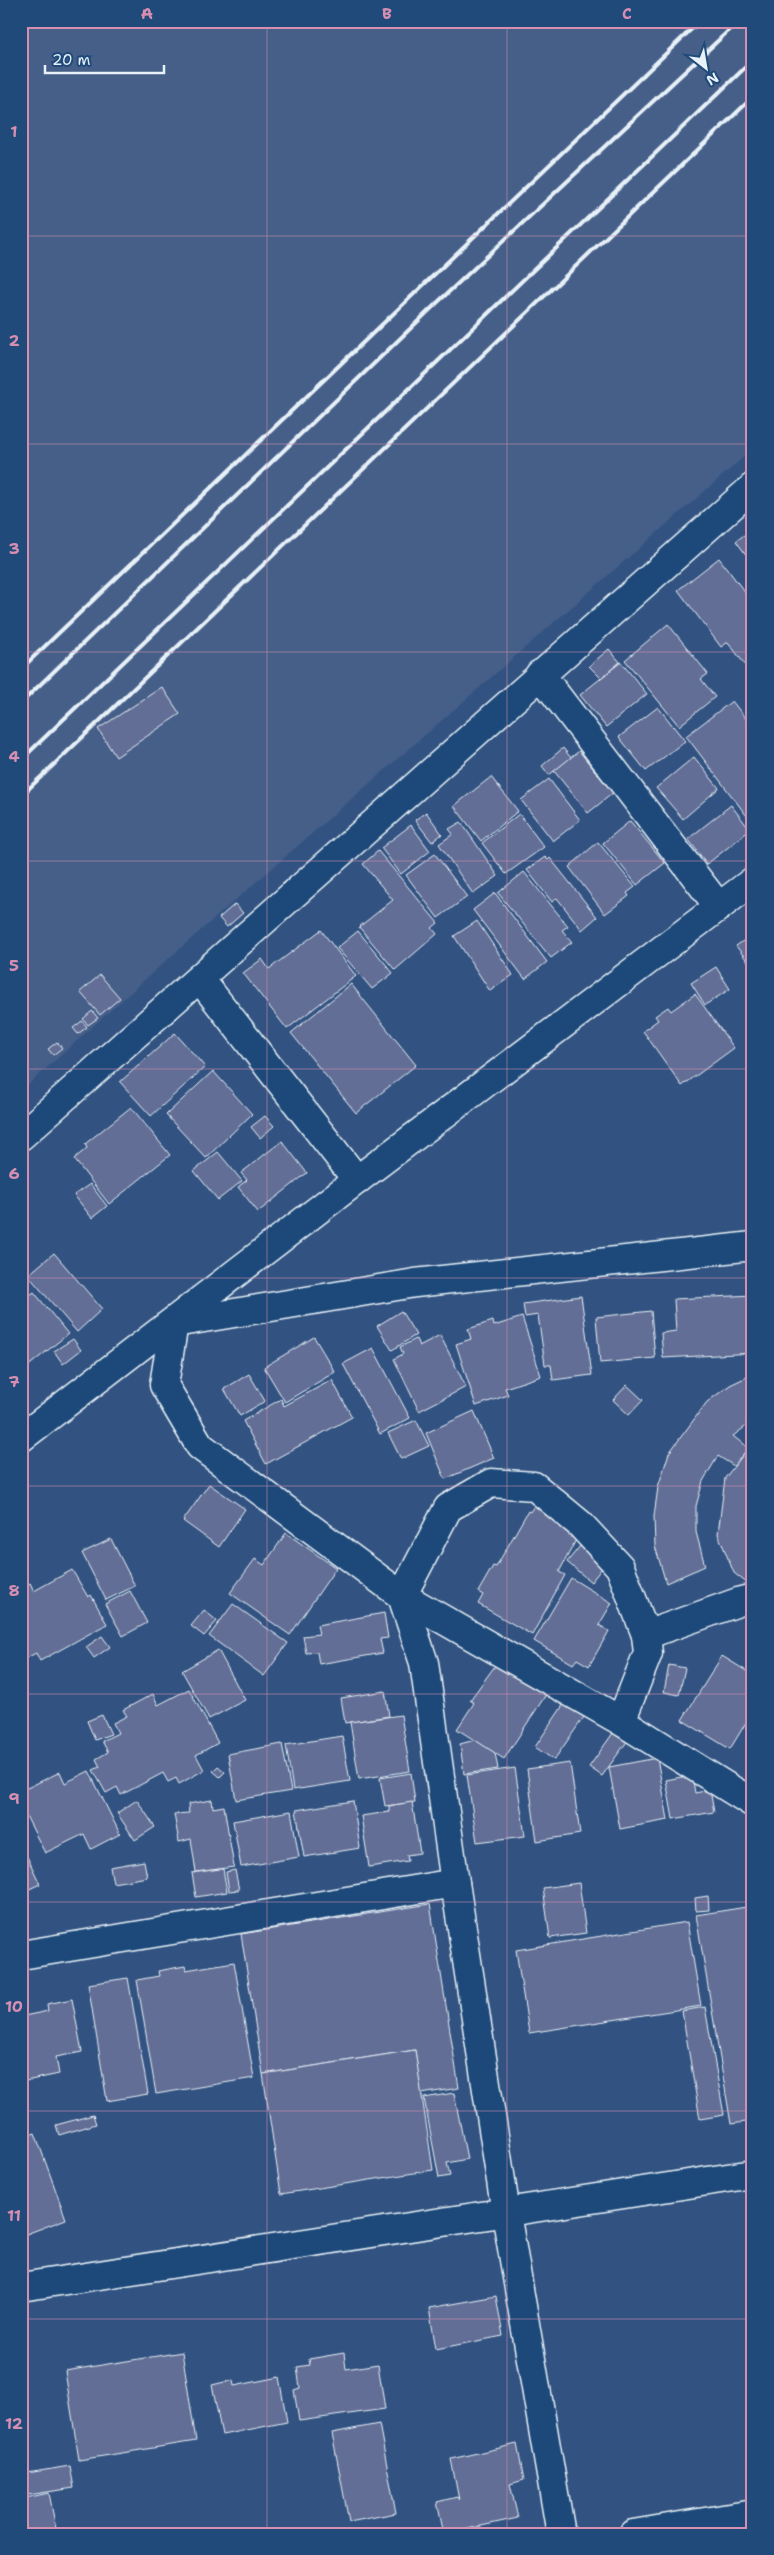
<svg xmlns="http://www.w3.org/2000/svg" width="774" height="2555" font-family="'Shantell Sans',sans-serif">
  <rect width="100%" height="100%" fill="#325381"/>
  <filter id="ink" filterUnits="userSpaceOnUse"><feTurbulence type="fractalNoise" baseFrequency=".02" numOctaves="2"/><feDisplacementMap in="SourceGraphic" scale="10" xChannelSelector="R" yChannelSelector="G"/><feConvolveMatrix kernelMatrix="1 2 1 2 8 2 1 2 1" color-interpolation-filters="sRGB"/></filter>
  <g filter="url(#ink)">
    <!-- built -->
    <path fill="#445e89" d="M21 21H753V449L160 966 21 1091Z"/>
    <!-- building -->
    <g fill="#646e96" stroke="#e8f1f8">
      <path d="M751 530 753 532V564L736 541Z"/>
      <path d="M719 558 753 603 752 674 728 642 721 647 678 590Z"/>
      <path d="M668 624 708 674 701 679 715 697 679 726 625 660Z"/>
      <path d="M609 649 620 662 601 678 589 666Z"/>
      <path d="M621 662 647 694 606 727 580 695Z"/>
      <path d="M162 687 180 714 116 757 98 729Z"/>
      <path d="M732 701 753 728V824L686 736Z"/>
      <path d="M658 707 685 741 646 771 619 737Z"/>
      <path d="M563 748 571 758 549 775 542 766Z"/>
      <path d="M579 751 613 793 588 813 554 771Z"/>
      <path d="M694 757 719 788 683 819 656 788Z"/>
      <path d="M491 777 518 811 481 841 454 806Z"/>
      <path d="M549 779 580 820 553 841 521 800Z"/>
      <path d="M731 805 750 830 707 864 688 839Z"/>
      <path d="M426 812 442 834 432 842 415 820Z"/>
      <path d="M519 814 544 847 506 874 482 843Z"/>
      <path d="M630 821 665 863 637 885 603 843Z"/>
      <path d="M461 822 498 876 473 894 439 844 453 834 449 829Z"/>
      <path d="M411 825 430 851 401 874 381 848Z"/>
      <path d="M598 842 635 887 627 893 629 896 605 914 569 867Z"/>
      <path d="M378 851 438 923 432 928 437 934 395 970 359 927 393 900 363 864Z"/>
      <path d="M435 854 467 897 438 918 406 875Z"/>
      <path d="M545 857 548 860 550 858 597 917 582 930 557 898 552 902 527 870Z"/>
      <path d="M524 872 568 926 562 930 572 942 551 958 498 893Z"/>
      <path d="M495 893 547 962 525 979 473 910Z"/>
      <path d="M235 904 243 913 227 927 219 918Z"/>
      <path d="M477 921 513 975 490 991 454 936Z"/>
      <path d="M321 930 356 976 287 1029 243 973 262 959 269 969Z"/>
      <path d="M358 931 393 973 372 989 337 948Z"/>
      <path d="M753 934V968L736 946Z"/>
      <path d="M716 967 730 989 705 1005 691 983Z"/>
      <path d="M100 975 120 998 100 1015 80 992Z"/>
      <path d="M351 984 416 1065 356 1113 291 1033Z"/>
      <path d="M695 994 734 1048 682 1086 643 1031 658 1020 655 1016 668 1007 671 1011Z"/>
      <path d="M92 1011 98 1018 88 1025 83 1019Z"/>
      <path d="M82 1021 87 1027 78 1034 73 1028Z"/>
      <path d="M175 1033 205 1067 151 1116 120 1082Z"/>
      <path d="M57 1042 62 1048 53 1055 48 1049Z"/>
      <path d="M213 1071 252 1114 206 1158 166 1115Z"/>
      <path d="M131 1107 170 1155 109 1204 74 1159 87 1148 85 1144Z"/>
      <path d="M265 1116 274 1126 260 1138 251 1127Z"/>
      <path d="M282 1141 307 1173 258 1212 238 1187 247 1180 241 1173Z"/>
      <path d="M218 1152 242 1181 218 1200 194 1171Z"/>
      <path d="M90 1184 107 1206 92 1218 74 1195Z"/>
      <path d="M54 1253 102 1309 77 1332 28 1275Z"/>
      <path d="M34 1292 68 1334 21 1372V1302Z"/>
      <path d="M753 1295V1353L663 1358 661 1333 676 1331 674 1299Z"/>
      <path d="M581 1296 592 1375 553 1380 551 1365H545L538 1315 525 1317 523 1304Z"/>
      <path d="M401 1311 416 1335 392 1350 377 1326Z"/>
      <path d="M651 1311 655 1358 600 1363 596 1317Z"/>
      <path d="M522 1317 541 1376 505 1388 508 1395 476 1406 456 1344 471 1339 468 1329 493 1321 494 1326Z"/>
      <path d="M440 1335 466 1387 419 1411 394 1359 403 1354 400 1347 416 1339 419 1346Z"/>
      <path d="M314 1337 335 1372 285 1402 264 1367Z"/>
      <path d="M73 1339 81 1350 63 1364 54 1351Z"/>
      <path d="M373 1348 410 1418 380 1434 343 1364Z"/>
      <path d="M249 1374 265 1401 240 1416 224 1389Z"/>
      <path d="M753 1374V1421L733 1436 748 1448 734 1466 718 1456 703 1481 696 1506V1532L705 1566 666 1583 655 1546 654 1516 658 1487 669 1453 707 1402 730 1385Z"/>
      <path d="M332 1380 352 1417 266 1464 243 1421 281 1399 284 1406Z"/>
      <path d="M627 1385 643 1400 629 1415 613 1400Z"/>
      <path d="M474 1411 494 1458 445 1479 426 1433Z"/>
      <path d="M416 1420 429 1446 401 1459 388 1433Z"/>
      <path d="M753 1442V1578L748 1584 734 1573 718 1534 725 1478Z"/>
      <path d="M209 1484 245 1509 219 1547 183 1521Z"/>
      <path d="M536 1503 559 1516 555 1524 578 1536 559 1572 565 1575 532 1635 478 1604 483 1595 478 1592 493 1566 496 1567 528 1511 530 1512Z"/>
      <path d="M286 1533 336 1568 290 1635 230 1593 255 1559 264 1565Z"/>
      <path d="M111 1539 135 1586 106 1600 82 1553Z"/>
      <path d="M581 1545 605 1564 591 1582 567 1562Z"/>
      <path d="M72 1570 88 1597 91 1595 107 1624 40 1661 36 1653 21 1661V1588L30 1583 34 1591Z"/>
      <path d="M571 1578 612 1603 599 1625 609 1631 589 1666 577 1659 573 1664 534 1641Z"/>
      <path d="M130 1591 147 1623 123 1636 105 1604Z"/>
      <path d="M233 1604 288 1643 264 1676 209 1636Z"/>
      <path d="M204 1610 217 1621 204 1636 191 1626Z"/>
      <path d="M384 1613 388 1638 380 1639 383 1653 319 1664 317 1652 306 1653 303 1636 319 1634 317 1625Z"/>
      <path d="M102 1636 110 1647 94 1658 86 1647Z"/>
      <path d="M218 1650 245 1700 209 1719 182 1671Z"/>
      <path d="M722 1656 753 1675V1711L730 1749 682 1720Z"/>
      <path d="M500 1659 549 1690 504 1759 457 1729 474 1703 470 1700Z"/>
      <path d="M669 1665 685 1668 679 1695 664 1692Z"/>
      <path d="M189 1689 218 1743 196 1755 204 1770 179 1784 176 1778 168 1782 163 1773 121 1795 117 1787 106 1793 93 1770 100 1767 96 1759 108 1752 102 1741 118 1733 113 1723 127 1716 123 1710 153 1694 158 1705Z"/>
      <path d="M385 1691 389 1716 345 1723 341 1698Z"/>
      <path d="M566 1701 586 1714 554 1760 535 1747Z"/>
      <path d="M102 1715 111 1734 95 1740 87 1721Z"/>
      <path d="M401 1715 410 1771 359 1779 350 1722Z"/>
      <path d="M618 1726 631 1736 602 1776 589 1767Z"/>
      <path d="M342 1736 350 1781 293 1790 286 1745Z"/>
      <path d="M475 1740 495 1753 498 1769 464 1774 460 1744Z"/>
      <path d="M282 1744 291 1791 236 1800 228 1754Z"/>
      <path d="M657 1758 668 1820 620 1829 609 1767Z"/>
      <path d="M570 1763 580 1834 537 1841 527 1769Z"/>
      <path d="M218 1766 225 1772 220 1777 213 1771Z"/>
      <path d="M515 1768 525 1836 477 1842 467 1775Z"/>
      <path d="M89 1771 120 1834 91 1849 84 1834 45 1853 21 1806V1791L60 1772 65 1783Z"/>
      <path d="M411 1773 415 1802 385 1806 380 1778Z"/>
      <path d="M692 1775 695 1793 710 1790 714 1812 673 1819 666 1780Z"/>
      <path d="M137 1800 155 1827 135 1840 117 1813Z"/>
      <path d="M212 1800 213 1808 224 1806 234 1867 196 1872 191 1839 179 1842 174 1814 189 1813 188 1804Z"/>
      <path d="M353 1801 360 1848 304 1857 296 1810Z"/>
      <path d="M412 1802 420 1853 407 1855 408 1861 369 1867 361 1816 389 1812V1806Z"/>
      <path d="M291 1811 299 1857 241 1867 233 1821Z"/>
      <path d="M21 1844 40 1884 21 1893Z"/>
      <path d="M144 1861 147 1877 113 1883 110 1867Z"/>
      <path d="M220 1869H223L227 1892 196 1897 192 1873Z"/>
      <path d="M235 1870 239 1890 229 1891 226 1872Z"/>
      <path d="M579 1883 586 1933 550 1938 543 1888Z"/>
      <path d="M708 1896 709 1910 696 1911 695 1898Z"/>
      <path d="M430 1904 459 2088 421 2094 415 2050 263 2074 241 1934Z"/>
      <path d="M753 1906V2121L731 2124 696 1915Z"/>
      <path d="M687 1922 701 2006 529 2033 516 1950Z"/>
      <path d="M234 1962 254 2078 156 2094 137 1980 159 1976 158 1971 185 1966 186 1970Z"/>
      <path d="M128 1978 148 2094 107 2101 88 1984Z"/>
      <path d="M72 1999 82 2052 56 2057 59 2074 21 2082V2005L24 2016 48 2011 47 2004Z"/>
      <path d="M705 2007 724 2115 700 2119 682 2011Z"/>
      <path d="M415 2050 433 2170 281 2194 263 2074Z"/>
      <path d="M454 2093 467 2159 447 2163 450 2176 439 2178 424 2098Z"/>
      <path d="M93 2115 96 2124 59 2135 56 2125Z"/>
      <path d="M35 2133 66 2219 21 2236V2138Z"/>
      <path d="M496 2296 503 2336 436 2349 429 2308Z"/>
      <path d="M182 2352 196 2441 79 2460 65 2371Z"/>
      <path d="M344 2353 346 2369 378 2364 385 2409 299 2421 294 2390 300 2388 297 2367 310 2365 309 2359Z"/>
      <path d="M279 2377 287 2422 222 2435 212 2385 233 2380 234 2386Z"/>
      <path d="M379 2424 396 2513 349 2522 332 2433Z"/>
      <path d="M517 2444 524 2480 510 2484 518 2518 444 2534 437 2502 457 2497 459 2500 451 2459Z"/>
      <path d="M70 2466 74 2488 21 2496V2474Z"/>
      <path d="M49 2493 57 2534H21V2499Z"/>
    </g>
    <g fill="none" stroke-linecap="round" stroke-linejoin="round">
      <defs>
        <g id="minor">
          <path d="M540 674 719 907"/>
          <path d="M200 979 357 1180"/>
          <path d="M21 1136 753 487"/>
          <path d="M646 1635 741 1601 753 1598"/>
          <path d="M621 1721 648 1653 646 1635 620 1567 580 1524 534 1486 491 1483 448 1508 402 1596 621 1721 753 1803"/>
          <path d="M21 1955 455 1883"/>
          <path d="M561 2534 506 2213 455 1883 424 1663 402 1596 200 1446 164 1385 174 1323 415 1283 753 1246"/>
          <path d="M633 2534 753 2514"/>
        </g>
        <g id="tertiary">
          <path d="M21 1438 357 1180 753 881"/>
          <path d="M21 2287 753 2174"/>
        </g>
      </defs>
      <!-- minor casing -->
      <use href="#minor" stroke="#e8f1f8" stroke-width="31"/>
      <!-- tertiary casing -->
      <use href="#tertiary" stroke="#e8f1f8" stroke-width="31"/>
      <!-- minor -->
      <use href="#minor" stroke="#1f4a7a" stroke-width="28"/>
      <!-- tertiary -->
      <use href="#tertiary" stroke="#1f4a7a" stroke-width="28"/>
      <!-- rail -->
      <g stroke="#e8f1f8" stroke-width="4">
        <path d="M21 31 27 21"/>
        <path d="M21 669 700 21"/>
        <path d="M21 703 438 302 739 21"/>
        <path d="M21 760 753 60"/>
        <path d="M21 796 753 97"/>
      </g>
    </g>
  </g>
  <!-- grid -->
  <path fill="none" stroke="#d78fb1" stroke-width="1" stroke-opacity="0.55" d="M267 21V2534M507 21V2534M21 236H753M21 444H753M21 652H753M21 861H753M21 1069H753M21 1278H753M21 1486H753M21 1694H753M21 1902H753M21 2111H753M21 2319H753"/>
  <!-- margin -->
  <rect width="774" height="2555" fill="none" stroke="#1f4a7a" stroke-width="55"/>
  <!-- north arrow -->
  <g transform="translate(706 68) rotate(149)" stroke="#1f4a7a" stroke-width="4" paint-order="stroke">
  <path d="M0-4L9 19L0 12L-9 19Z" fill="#e8f1f8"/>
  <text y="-8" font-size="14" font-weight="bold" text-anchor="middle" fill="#e8f1f8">N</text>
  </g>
  <!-- scale -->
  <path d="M45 65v8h119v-8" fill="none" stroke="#e8f1f8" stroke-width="2.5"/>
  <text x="52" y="65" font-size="15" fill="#e8f1f8" stroke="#1f4a7a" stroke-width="4" paint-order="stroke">20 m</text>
  <rect x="28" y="28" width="718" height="2500" fill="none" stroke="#d78fb1" stroke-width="2"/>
  <g font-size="16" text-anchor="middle" font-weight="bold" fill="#d78fb1">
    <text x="147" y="19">A</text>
    <text x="387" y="19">B</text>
    <text x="627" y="19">C</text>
    <text x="14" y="137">1</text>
    <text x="14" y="346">2</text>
    <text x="14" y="554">3</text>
    <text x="14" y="762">4</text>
    <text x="14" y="971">5</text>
    <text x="14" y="1179">6</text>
    <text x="14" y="1387">7</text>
    <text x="14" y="1596">8</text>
    <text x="14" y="1804">9</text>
    <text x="14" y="2012">10</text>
    <text x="14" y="2221">11</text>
    <text x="14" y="2429">12</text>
  </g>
</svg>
